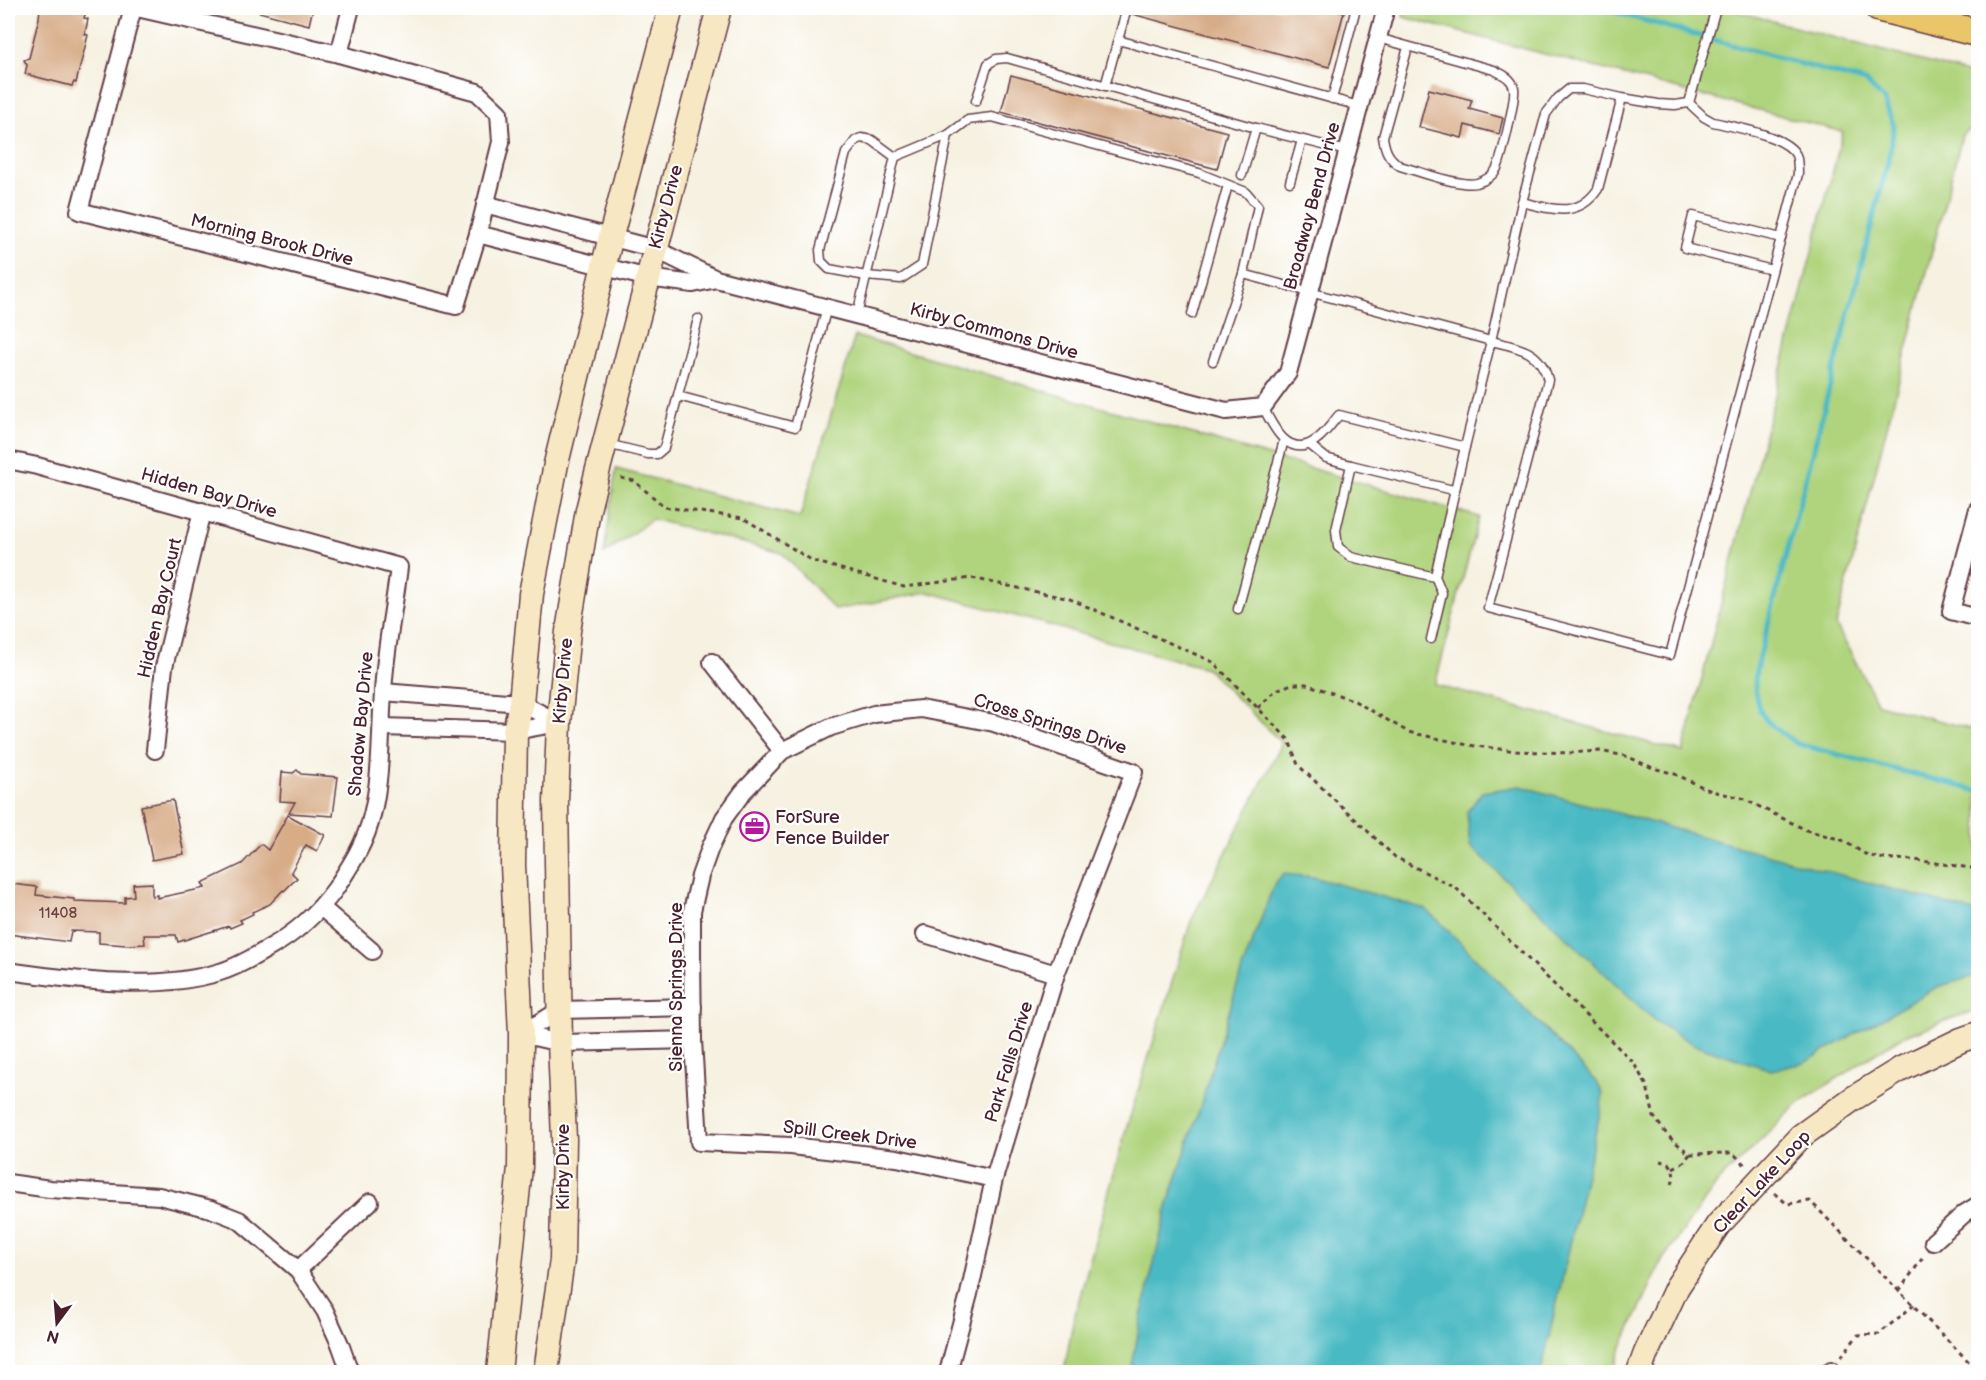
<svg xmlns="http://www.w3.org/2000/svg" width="1986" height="1380" font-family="'Balsamiq Sans',sans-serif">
  <rect width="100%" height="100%" fill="#fff"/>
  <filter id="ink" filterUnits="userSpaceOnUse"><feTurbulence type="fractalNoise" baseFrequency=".0167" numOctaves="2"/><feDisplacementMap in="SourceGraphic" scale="12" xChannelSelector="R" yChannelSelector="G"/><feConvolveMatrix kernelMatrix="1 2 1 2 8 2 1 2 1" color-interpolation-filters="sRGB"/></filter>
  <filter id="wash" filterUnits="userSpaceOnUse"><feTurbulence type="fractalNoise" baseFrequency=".008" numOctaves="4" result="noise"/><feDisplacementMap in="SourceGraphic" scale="24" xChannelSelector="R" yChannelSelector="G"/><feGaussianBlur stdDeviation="1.35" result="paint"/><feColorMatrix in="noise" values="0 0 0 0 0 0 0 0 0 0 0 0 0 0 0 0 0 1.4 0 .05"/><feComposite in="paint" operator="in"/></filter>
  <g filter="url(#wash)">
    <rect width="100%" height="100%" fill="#f6f1e1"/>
    <!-- green -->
    <path fill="#b0d47e" stroke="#7d7a54" stroke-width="1.5" d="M1405 8H1724L1978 76V124L1962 135 1836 625 1878 704 1978 731V1009L1901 1037 1799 1103 1718 1182 1663 1259 1620 1351 1613 1372H1064L1073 1322 1125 1133 1191 921 1282 743 1206 668 928 592 835 610 782 553 652 519 604 554 616 469 800 517 855 336 1479 517 1435 685 1683 752 1843 132 1403 17Z"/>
    <!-- water -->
    <g fill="#4ab9c3" stroke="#4a6c77" stroke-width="1.5">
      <path d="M1520 786 1978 913V975L1937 987 1804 1063 1771 1070 1693 1044 1655 1021 1470 846 1467 812 1482 792Z"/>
      <path d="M1283 874 1313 877 1425 909 1441 923 1597 1082 1603 1094 1600 1113 1541 1372H1131L1141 1317 1168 1204 1201 1104 1242 969 1274 885Z"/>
    </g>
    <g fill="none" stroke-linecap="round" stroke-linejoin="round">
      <!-- stream -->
      <path stroke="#4ab9c3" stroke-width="5" d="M1600 8 1866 82 1884 100 1894 126 1889 158 1756 671C1751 712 1765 723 1798 744L1978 791"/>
    </g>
    <g id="blocks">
      <!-- building -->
      <g fill="#d7ac87">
        <path d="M40 8H87L84 18 88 19 85 34 88 35 76 83 74 82 72 86 25 74 27 65 24 60 29 58 39 18Z"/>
        <path d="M259 8H313L309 25 259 12Z"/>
        <path d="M1133 8H1328L1344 12 1329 67 1132 14Z"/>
        <path d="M1011 75 1227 132 1217 169 1001 112Z"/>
        <path d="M1429 89 1472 100 1469 109 1503 118 1499 134 1465 125 1462 138 1419 127Z"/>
        <path d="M297 770 301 774 338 777 333 816 289 813 295 802 280 801 282 772 293 773Z"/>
        <path d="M173 800 184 854 152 860 141 806Z"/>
        <path d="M288 815 325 835 317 851 306 845 291 872 297 878 284 891 283 890 270 904 252 912 253 914 240 920 242 923 230 928 229 926 178 942 176 935H144L145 944 127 945 99 943V932L71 931 69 942 8 934V894L11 895 12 884 37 887 36 895 74 899V901L125 903V897L134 896 133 884 152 883V896L157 895V898L205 888 202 883 242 864 261 844 268 850Z"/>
      </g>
    </g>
  </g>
  <g filter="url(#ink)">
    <use href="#blocks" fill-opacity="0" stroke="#643e46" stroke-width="1.5"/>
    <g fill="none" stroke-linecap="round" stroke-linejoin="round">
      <defs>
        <g id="lane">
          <path d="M1127 8 1118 40 1359 106"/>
          <path d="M1378 38 1494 70C1502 74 1512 78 1514 88 1516 98 1501 162 1496 170 1492 176 1484 181 1477 183 1460 187 1418 171 1400 166 1388 158 1385 150 1383 137L1408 47"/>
          <path d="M1105 86 1118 40"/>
          <path d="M1622 98 1598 189C1578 219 1551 209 1522 202L1546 114 1558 98 1569 89H1583L1622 98 1658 104 1675 105 1689 103"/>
          <path d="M1332 99 1356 8"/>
          <path d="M976 101 988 64 996 59 1007 58 1256 128 1347 151"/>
          <path d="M1689 103 1716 8"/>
          <path d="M895 157 872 140 861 138 856 140 846 153 820 250 821 261 829 269 866 276 901 279 922 265 948 135"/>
          <path d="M1242 175 1256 128"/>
          <path d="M1290 182 1302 140"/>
          <path d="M1522 202 1491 341C1517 347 1541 350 1548 380L1488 608 1670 655 1798 174C1798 168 1798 160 1796 155 1786 135 1733 127 1713 122L1704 117 1689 103"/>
          <path d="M1772 270 1685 248 1693 216 1781 238"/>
          <path d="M1192 314 1228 185"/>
          <path d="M857 315 895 157 948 135 968 120 992 117 1199 173 1246 192 1258 206 1243 274 1491 341 1465 447 1339 415C1332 423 1325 434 1316 440 1289 460 1273 427 1263 407"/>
          <path d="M1213 361 1243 274"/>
          <path d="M678 396 795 427 827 307"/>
          <path d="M607 444 648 454H657L664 448 698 319"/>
          <path d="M1310 445 1326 458 1351 465 1336 530 1338 547 1351 557 1435 577"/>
          <path d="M1351 465 1453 490"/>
          <path d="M1238 609 1284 440"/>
          <path d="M1431 639 1442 593 1435 576 1465 447"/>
        </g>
        <g id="street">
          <path d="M133 8 79 211 456 306 478 234 501 142 499 113 477 92 339 54 137 8"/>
          <path d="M339 54 351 8"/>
          <path d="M485 204 655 249 716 279 1226 411 1263 407 1288 373 1386 8"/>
          <path d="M478 234 648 278 693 284 716 279"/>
          <path d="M8 460 37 466 399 567C394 609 385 651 383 693 380 734 382 775 372 815 366 842 351 865 336 888 318 913 296 933 269 948 254 957 237 967 220 972 155 992 74 980 8 971"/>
          <path d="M1978 509 1951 611 1978 618"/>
          <path d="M712 662 782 751"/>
          <path d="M383 692 521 703 559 723"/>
          <path d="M382 727 515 731 559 723"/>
          <path d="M155 750 164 667 202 511"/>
          <path d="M322 908 372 951"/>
          <path d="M925 934 1056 974"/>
          <path d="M521 1034 560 1010 693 1007"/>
          <path d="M521 1034 560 1043 693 1040"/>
          <path d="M8 1183 50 1189 159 1196 211 1209 239 1220 298 1270 325 1311 340 1344 350 1372"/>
          <path d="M1933 1242 1965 1213 1978 1205"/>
          <path d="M298 1270 370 1202"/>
          <path d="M948 1372 969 1294 994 1179 1056 974 1134 772 994 723 921 709 874 714 831 727 782 751 743 792 724 818 710 848 700 876 692 911V956L693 1040 699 1142 791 1146 897 1158 994 1179"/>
          <path d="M1829 1372 1831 1370"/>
        </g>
        <g id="secondary">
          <path d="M499 1372 520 1167 521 1034 513 865 515 731 521 703 531 594 556 464 611 236 671 8"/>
          <path d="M546 1372 562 1260 564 1139 560 1043 556 801 559 723 568 631 588 510 597 473 719 8"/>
          <path d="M1639 1372 1646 1353 1677 1287 1718 1225 1801 1136 1854 1098 1901 1069 1961 1040 1978 1034"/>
        </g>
        <path id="primary" d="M1879 8 1978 33"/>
      </defs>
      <!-- lane casing -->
      <use href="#lane" stroke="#643e46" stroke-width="11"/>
      <!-- street casing -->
      <use href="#street" stroke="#643e46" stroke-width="20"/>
      <!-- secondary casing -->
      <use href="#secondary" stroke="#643e46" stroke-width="27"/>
      <!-- primary casing -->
      <use href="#primary" stroke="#643e46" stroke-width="30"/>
      <!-- path -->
      <g stroke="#643e46" stroke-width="3" stroke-dasharray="4.5 4.5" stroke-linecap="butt">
        <path d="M621 478 634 481 665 507 743 518 813 561 904 587 971 578 1070 599 1213 662 1289 740 1298 765 1395 857 1456 888 1633 1062 1647 1086 1654 1117 1668 1136 1690 1154 1730 1153 1735 1155 1746 1166"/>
        <path d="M1258 708 1276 690 1292 684H1306L1353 700 1408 732 1468 745 1516 751 1569 753 1599 751 1626 756 1653 768 1675 774 1711 791 1742 798 1806 830 1842 840 1865 854 1878 858 1914 860 1978 869"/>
        <path d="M1660 1161 1669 1163C1675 1171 1675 1180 1670 1188"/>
        <path d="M1673 1168 1684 1162 1690 1154"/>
        <path d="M1775 1193 1787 1204 1810 1201 1978 1371"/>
        <path d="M1899 1291 1924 1256"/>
        <path d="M1841 1357 1858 1335 1879 1334 1914 1305"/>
      </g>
      <!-- lane -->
      <use href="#lane" stroke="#fff" stroke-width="8"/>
      <!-- street -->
      <use href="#street" stroke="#fff" stroke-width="16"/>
      <!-- secondary -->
      <use href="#secondary" stroke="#f7e8c3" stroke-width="24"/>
      <!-- primary -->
      <use href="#primary" stroke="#ebc669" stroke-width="27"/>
    </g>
  </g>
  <!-- icons -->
  <defs>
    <symbol id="office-ring" viewBox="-11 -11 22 22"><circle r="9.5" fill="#fff" stroke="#b5179e" stroke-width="1.5"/><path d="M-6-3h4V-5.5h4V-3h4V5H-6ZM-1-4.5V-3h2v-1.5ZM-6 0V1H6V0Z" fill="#b5179e"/></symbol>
  </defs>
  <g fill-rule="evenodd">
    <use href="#office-ring" x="738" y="810" width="33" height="33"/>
  </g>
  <g text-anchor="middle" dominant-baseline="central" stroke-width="4.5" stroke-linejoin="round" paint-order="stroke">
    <!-- number labels -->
    <g font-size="15" fill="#6d4242">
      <text x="58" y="913">11408</text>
    </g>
    <!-- street labels -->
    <g font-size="18" fill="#4a1f2b" stroke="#fff">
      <text transform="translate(1312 206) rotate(-75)">Broadway Bend Drive</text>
      <text transform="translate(666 207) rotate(-75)">Kirby Drive</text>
      <text transform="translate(272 240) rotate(14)">Morning Brook Drive</text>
      <text transform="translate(994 331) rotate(15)">Kirby Commons Drive</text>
      <text transform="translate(209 493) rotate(16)">Hidden Bay Drive</text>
      <text transform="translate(160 608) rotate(-77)">Hidden Bay Court</text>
      <text transform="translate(563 681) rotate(-85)">Kirby Drive</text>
      <text transform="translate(361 724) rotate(-85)">Shadow Bay Drive</text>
      <text transform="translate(1050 724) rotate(18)">Cross Springs Drive</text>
      <text transform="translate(676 987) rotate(-90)">Sienna Springs Drive</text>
      <text transform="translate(1009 1062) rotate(-73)">Park Falls Drive</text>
      <text transform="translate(850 1135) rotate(7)">Spill Creek Drive</text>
      <text transform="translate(563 1167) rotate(-90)">Kirby Drive</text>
      <text transform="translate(1762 1182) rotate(-47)">Clear Lake Loop</text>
    </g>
    <!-- poi labels -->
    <g font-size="18" fill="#4a1f2b" stroke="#fff" text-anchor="start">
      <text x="775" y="817">ForSure<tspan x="775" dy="21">Fence Builder</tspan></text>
    </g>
  </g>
  <!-- margin -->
  <rect width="1986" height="1380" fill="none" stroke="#fff" stroke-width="30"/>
  <!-- north arrow -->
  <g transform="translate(57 1323) rotate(196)" stroke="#ffffff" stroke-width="4.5" paint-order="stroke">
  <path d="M0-4.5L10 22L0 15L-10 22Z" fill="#4a1f2b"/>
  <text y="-9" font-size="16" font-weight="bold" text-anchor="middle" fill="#4a1f2b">N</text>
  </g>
</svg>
